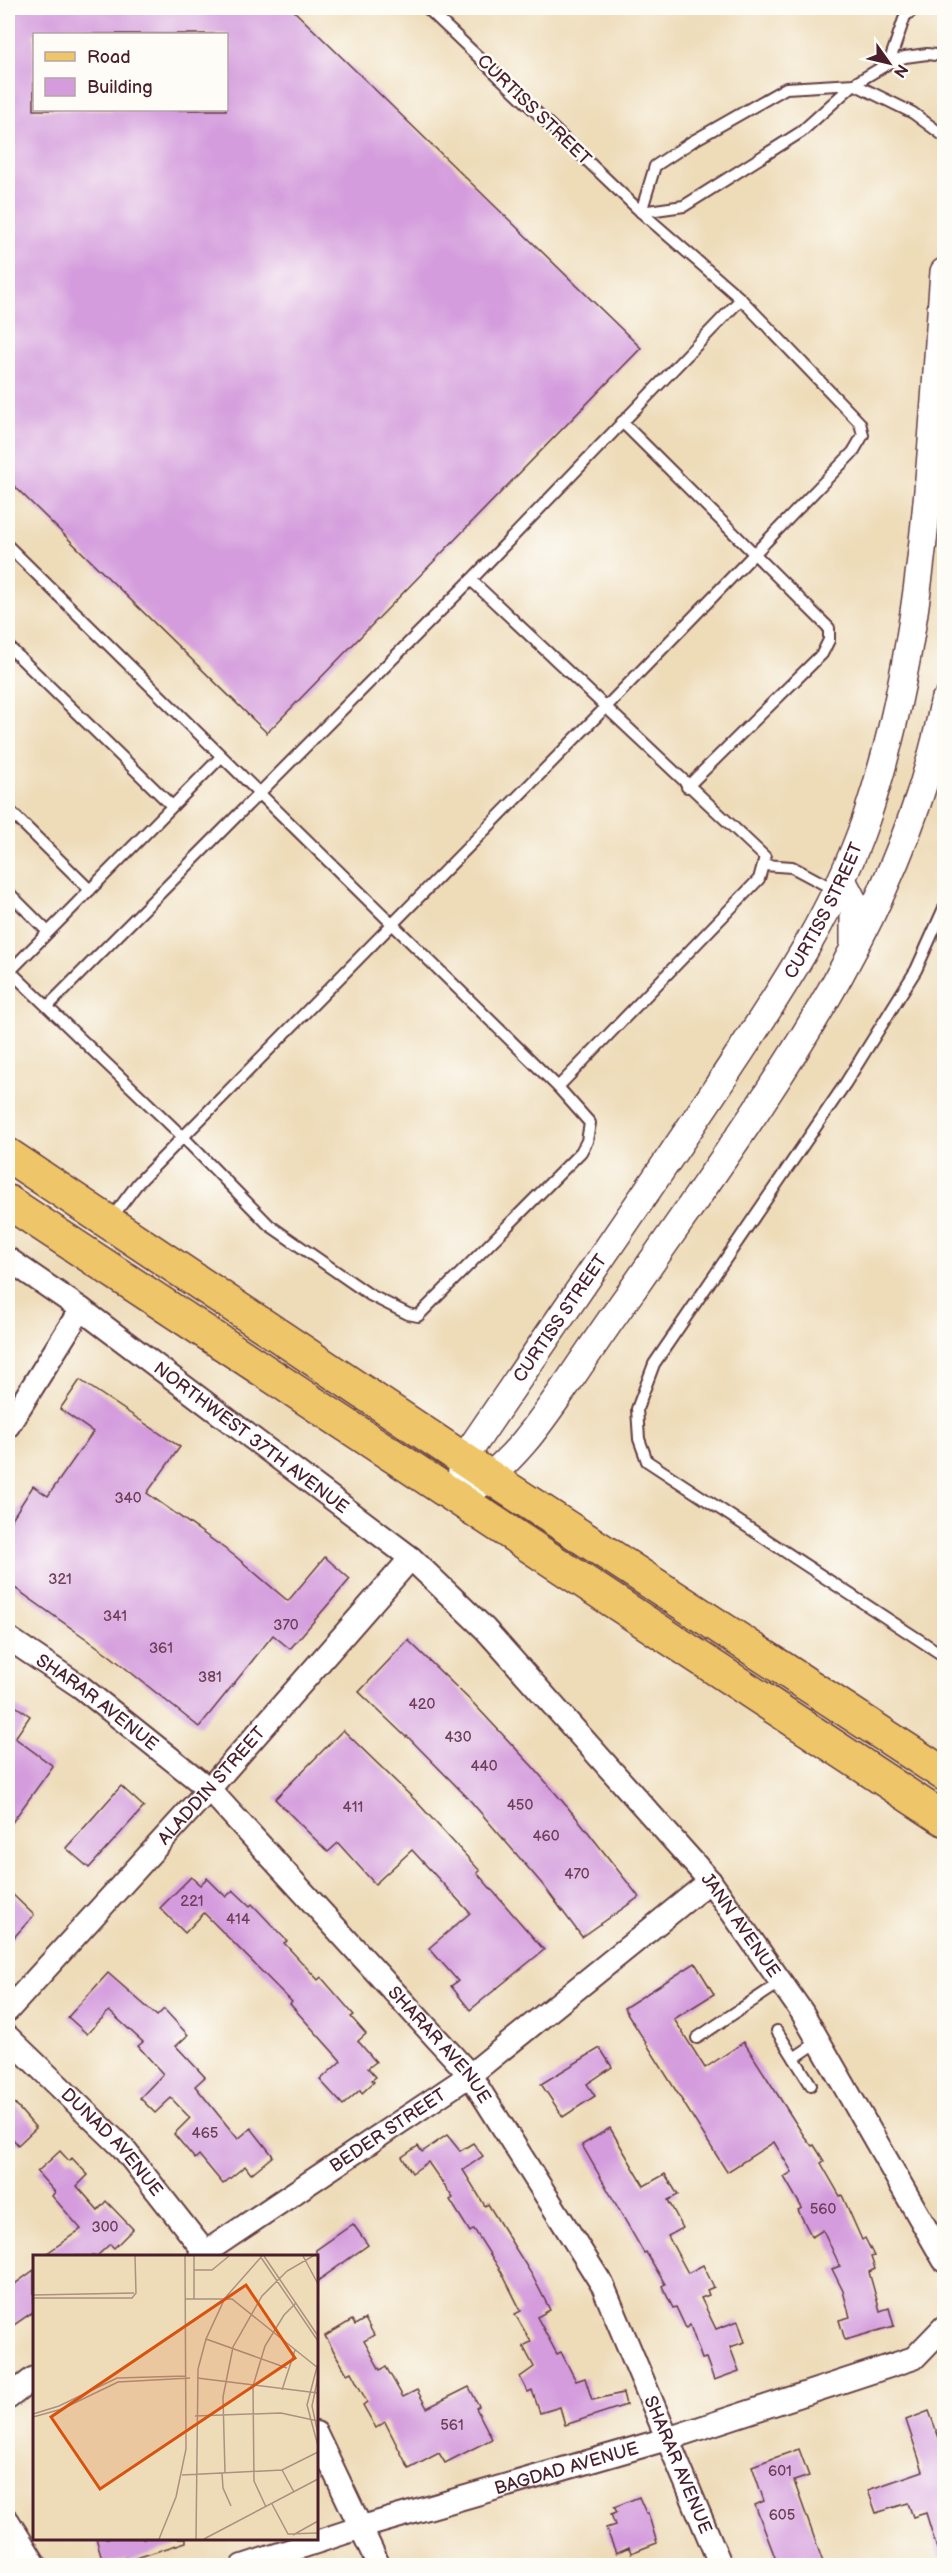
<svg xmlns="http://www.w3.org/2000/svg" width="952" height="2573" font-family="'Balsamiq Sans',sans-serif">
  <rect width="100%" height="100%" fill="#fdfcf7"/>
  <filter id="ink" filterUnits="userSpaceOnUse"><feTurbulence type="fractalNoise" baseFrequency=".0167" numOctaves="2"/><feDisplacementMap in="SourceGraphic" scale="12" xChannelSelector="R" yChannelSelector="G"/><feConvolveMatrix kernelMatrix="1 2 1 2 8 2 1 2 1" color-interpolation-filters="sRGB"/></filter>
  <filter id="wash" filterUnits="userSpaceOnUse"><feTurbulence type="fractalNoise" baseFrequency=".008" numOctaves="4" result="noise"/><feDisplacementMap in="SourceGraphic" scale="24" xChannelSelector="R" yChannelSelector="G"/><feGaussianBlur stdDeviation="1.35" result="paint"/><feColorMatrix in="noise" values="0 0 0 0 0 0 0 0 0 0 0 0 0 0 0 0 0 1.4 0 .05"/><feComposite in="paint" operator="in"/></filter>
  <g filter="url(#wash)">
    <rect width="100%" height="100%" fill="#eedcb9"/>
    <g id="blocks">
      <!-- building -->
      <g fill="#d49cdd" fill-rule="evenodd">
        <path d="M8 8H291L641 348 267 733 8 480ZM34 34H226V110H34Z"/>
        <path d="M80 1380 180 1447 147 1493 235 1556 288 1601 325 1557 350 1579 290 1649 273 1635 199 1727 109 1655 8 1583V1525L33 1486 48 1496 93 1432 60 1409Z"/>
        <path d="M408 1640 474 1704 533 1767 581 1823 639 1897 582 1937 543 1885 468 1798 407 1736 406 1737 359 1692Z"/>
        <path d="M8 1701 30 1716 15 1738 53 1766 8 1828Z"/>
        <path d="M343 1730 416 1801 480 1871 477 1873 544 1950 470 2010 451 1986 458 1981 429 1948 470 1913 412 1850 375 1884 338 1843 328 1852 275 1799Z"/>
        <path d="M121 1786 144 1807 89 1868 66 1848Z"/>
        <path d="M191 1877 200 1885 207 1878 226 1897 233 1890 250 1906 252 1904 287 1941 284 1943 318 1980 321 1977 354 2015 351 2017 366 2034 358 2041 376 2062 368 2068 376 2077 372 2080 374 2082 362 2093 360 2090 343 2105 320 2080 341 2061 290 2004 292 2002 204 1913 185 1933 160 1908Z"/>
        <path d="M8 1890 34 1915 8 1944Z"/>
        <path d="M695 1963 714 1994 674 2019 705 2068 744 2042 804 2136 812 2146 814 2145 824 2161 821 2163 840 2196 842 2195 862 2240 865 2238 874 2256 871 2257 875 2269 869 2272 880 2311 889 2308 894 2326 845 2340 839 2320 850 2317 843 2291 832 2269 840 2266 823 2230 812 2237 798 2210 802 2208 784 2177 792 2172 774 2142 727 2172 624 2008Z"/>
        <path d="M108 1973 157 2016 164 2009 188 2035 176 2046 205 2077 195 2086 238 2139 251 2128 273 2156 251 2174 245 2166 223 2184 199 2155 195 2159 174 2134 190 2118 171 2098 155 2113 140 2098 163 2074 138 2046 143 2042 109 2011 87 2034 68 2017Z"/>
        <path d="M600 2048 612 2067 587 2084 595 2096 563 2117 541 2084Z"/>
        <path d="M8 2096 36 2128 18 2145 8 2133Z"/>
        <path d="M610 2128 644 2186 665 2174 678 2195 668 2200 683 2228 668 2236 688 2273 703 2265 714 2287 707 2290 709 2295 701 2298 716 2329 738 2321 745 2342 730 2347 739 2371 714 2380 706 2358 702 2359 690 2325 686 2328 676 2307 673 2308 662 2286 665 2284 646 2252 644 2253 582 2145Z"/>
        <path d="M447 2135 460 2151 473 2143 483 2156 463 2170 485 2206 488 2204 532 2275 550 2310 537 2317 557 2354 561 2352 576 2381 585 2378 592 2400 623 2393 626 2405 565 2425 560 2407 540 2413 532 2390 528 2392 520 2377 534 2367 523 2346 531 2342 515 2314 521 2311 502 2273 474 2229 470 2232 450 2200 453 2198 428 2162 412 2173 402 2157 418 2146 422 2152Z"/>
        <path d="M60 2151 69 2161 72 2158 88 2175 77 2186 98 2210 106 2201 133 2229 114 2248 110 2244 97 2256H43L81 2229 52 2196 55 2192 37 2172Z"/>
        <path d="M353 2224 368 2245 316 2282V2250Z"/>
        <path d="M34 2270V2311L8 2329V2289Z"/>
        <path d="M365 2319 374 2335 364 2341 380 2370 386 2367 403 2397 417 2390 427 2408 469 2387 479 2406 476 2408 492 2439 445 2463 439 2453 409 2469 385 2422 376 2428 363 2405 367 2402 351 2372 347 2374 325 2336 352 2320 355 2325Z"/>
        <path d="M929 2411 945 2454V2561L941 2562 926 2513 913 2517 908 2503 876 2513 868 2490 923 2471 906 2420Z"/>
        <path d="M799 2449 809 2476 794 2481 824 2565H778L755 2505 764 2501 752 2466Z"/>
        <path d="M639 2497 646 2513H648L657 2543 631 2553 629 2547 616 2553 606 2528 615 2525 611 2514 617 2512 614 2507Z"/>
        <path d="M96 2538H186V2542L127 2561 126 2558 104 2565Z"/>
      </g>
    </g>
  </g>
  <g filter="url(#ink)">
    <use href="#blocks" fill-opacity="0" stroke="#633b40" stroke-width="1.5"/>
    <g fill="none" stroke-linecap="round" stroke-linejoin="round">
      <defs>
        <g id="service">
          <path d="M944 56 927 54 905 57 889 63 854 84 801 132 684 206 641 212 655 166 693 141 786 88 854 84 913 113 944 136"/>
          <path d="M889 63 905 16 916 8"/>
          <path d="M622 422 829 628V640L822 654 687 787"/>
          <path d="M8 546 558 1087 590 1123 587 1141 581 1152 418 1316 408 1314 370 1295 269 1225 183 1137 138 1183 110 1220"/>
          <path d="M471 580 765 857 759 879 558 1087"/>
          <path d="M8 646 172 806"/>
          <path d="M221 757 10 971 183 1137 605 708 853 452 863 435 860 423 741 299 641 212 427 8"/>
          <path d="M8 809 90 890"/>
          <path d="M764 865 792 867 837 891"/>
          <path d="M8 892 48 932"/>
          <path d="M944 908 916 970 845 1084 654 1364 637 1409 639 1439 647 1461 944 1656"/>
          <path d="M48 1006 471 580 741 299"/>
          <path d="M777 2031 811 2085"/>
          <path d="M697 2038 781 1982"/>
          <path d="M794 2058 819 2041"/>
        </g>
        <g id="minor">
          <path id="s1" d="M8 1259 81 1309 411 1558 485 1629 710 1881 802 2012 944 2260"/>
          <path d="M8 1426 81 1309"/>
          <path id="s2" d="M8 1638 81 1687 209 1789 470 2075 603 2286 721 2566"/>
          <path id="s3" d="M8 2010 209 1789 411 1558"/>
          <path id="s4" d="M8 2037 123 2148 208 2256"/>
          <path id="s5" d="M200 2256 470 2075 710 1881"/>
          <path d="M8 2398 34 2378"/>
          <path d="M316 2433 379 2566"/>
          <path d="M8 2521 36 2566"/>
          <path id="s6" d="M243 2566 362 2527 667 2439 914 2358 944 2327"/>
        </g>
        <g id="tertiary">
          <path d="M842 880 854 903V946"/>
          <path d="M475 1488C518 1456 539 1424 569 1381 590 1350 611 1319 633 1289 757 1109 903 921 944 702"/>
          <path id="s7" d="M459 1500 463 1460C547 1336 633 1213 716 1089 773 1002 832 918 866 819 926 642 930 456 944 272"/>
        </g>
        <g id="primary">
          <path d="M8 1155 490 1477 944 1774"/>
          <path d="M8 1202 944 1819"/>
        </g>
      </defs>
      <!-- service casing -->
      <use href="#service" stroke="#633b40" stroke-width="14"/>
      <!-- minor casing -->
      <use href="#minor" stroke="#633b40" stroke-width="26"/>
      <!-- tertiary casing -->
      <use href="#tertiary" stroke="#633b40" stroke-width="30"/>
      <!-- primary casing -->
      <use href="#primary" stroke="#633b40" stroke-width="36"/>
      <!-- service -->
      <use href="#service" stroke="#fff" stroke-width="10"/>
      <!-- minor -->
      <use href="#minor" stroke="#fff" stroke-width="22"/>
      <!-- tertiary -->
      <use href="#tertiary" stroke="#fff" stroke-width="27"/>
      <!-- primary -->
      <use href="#primary" stroke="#eec569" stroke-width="33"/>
    </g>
  </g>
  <g text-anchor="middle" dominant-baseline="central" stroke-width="5" stroke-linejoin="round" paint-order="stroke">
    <!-- number labels -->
    <g font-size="15" fill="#6c3e58">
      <text x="128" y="1498">340</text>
      <text x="60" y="1579">321</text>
      <text x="115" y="1616">341</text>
      <text x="286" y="1625">370</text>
      <text x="161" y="1648">361</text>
      <text x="210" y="1677">381</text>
      <text x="422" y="1704">420</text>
      <text x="458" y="1737">430</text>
      <text x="484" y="1766">440</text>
      <text x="520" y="1805">450</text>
      <text x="353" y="1807">411</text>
      <text x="546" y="1836">460</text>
      <text x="577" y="1874">470</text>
      <text x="192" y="1901">221</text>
      <text x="238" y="1919">414</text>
      <text x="205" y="2133">465</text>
      <text x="823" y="2209">560</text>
      <text x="105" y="2227">300</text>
      <text x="452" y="2425">561</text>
      <text x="780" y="2471">601</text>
      <text x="782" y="2515">605</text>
    </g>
    <!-- street labels -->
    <g font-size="18" fill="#4a1f2b" stroke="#fdfcf7">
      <text transform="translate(534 110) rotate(44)">CURTISS STREET</text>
      <text stroke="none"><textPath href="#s7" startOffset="698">CURTISS STREET</textPath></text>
      <text stroke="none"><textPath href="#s7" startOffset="212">CURTISS STREET</textPath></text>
      <text stroke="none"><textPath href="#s1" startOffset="302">NORTHWEST 37TH AVENUE</textPath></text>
      <text stroke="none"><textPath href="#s2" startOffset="110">SHARAR AVENUE</textPath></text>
      <text stroke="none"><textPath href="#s3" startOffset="303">ALADDIN STREET</textPath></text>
      <text stroke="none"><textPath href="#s1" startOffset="996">JANN AVENUE</textPath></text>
      <text stroke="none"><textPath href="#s2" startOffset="596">SHARAR AVENUE</textPath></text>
      <text stroke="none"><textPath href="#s5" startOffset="226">BEDER STREET</textPath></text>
      <text stroke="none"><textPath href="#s4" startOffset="148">DUNAD AVENUE</textPath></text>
      <text stroke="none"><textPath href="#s2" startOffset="1082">SHARAR AVENUE</textPath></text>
      <text stroke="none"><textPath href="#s6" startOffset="338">BAGDAD AVENUE</textPath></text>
    </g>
  </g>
  <!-- overview -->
  <g transform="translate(33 2255)">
    <rect width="285" height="285" fill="#eedcb9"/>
    <path fill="none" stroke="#ac9080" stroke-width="1.5" d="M161 1V44M227 1 285 86M231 1 285 81M270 1 285 29M161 15H179L196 1M0 40 101 38M0 43H99L103 38 102 1M153 44H199L285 113M173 84 254 113M285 108 274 150 285 191M285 122 279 151 285 179M164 123 285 138M249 135 262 95M0 159 26 151 84 123 153 121M162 161 248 158 285 166M0 162 29 154 85 127 157 123M249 215 261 237M189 218 190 233 198 251M192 218 190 142 200 92 229 41 254 16 280 1M149 220 249 215 285 197M239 249 255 279 285 278M233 252 221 226 220 131 232 91 251 60 263 48M260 280 285 266M126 284 143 242 153 194 152 1M163 284 165 114 173 84 192 43 229 1M171 284 285 224"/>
    <path fill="#d8530f" fill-opacity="0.15" stroke="#d8530f" stroke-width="3" d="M213 30 262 103 67 234 18 162Z"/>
    <rect width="285" height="285" fill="none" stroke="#4a1f2b" stroke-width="3"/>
  </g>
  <!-- margin -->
  <rect width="952" height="2573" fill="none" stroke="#fdfcf7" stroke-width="30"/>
  <!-- legend -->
  <rect x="33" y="33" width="195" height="78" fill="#fdfcf7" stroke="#b5a4a5" stroke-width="1.5"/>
  <rect x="45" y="52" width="30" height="9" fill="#eec569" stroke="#b5a4a5" stroke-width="1.5"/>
  <text x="87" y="63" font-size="18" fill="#4a1f2b">Road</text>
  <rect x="45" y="78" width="30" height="18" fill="#d49cdd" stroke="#b5a4a5" stroke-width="1.5"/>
  <text x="87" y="93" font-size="18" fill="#4a1f2b">Building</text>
  <!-- north arrow -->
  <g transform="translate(889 63) rotate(124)" stroke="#fdfcf7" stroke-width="4.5" paint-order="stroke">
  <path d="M0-4.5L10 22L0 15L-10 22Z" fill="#4a1f2b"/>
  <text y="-9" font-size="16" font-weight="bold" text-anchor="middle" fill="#4a1f2b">N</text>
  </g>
</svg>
